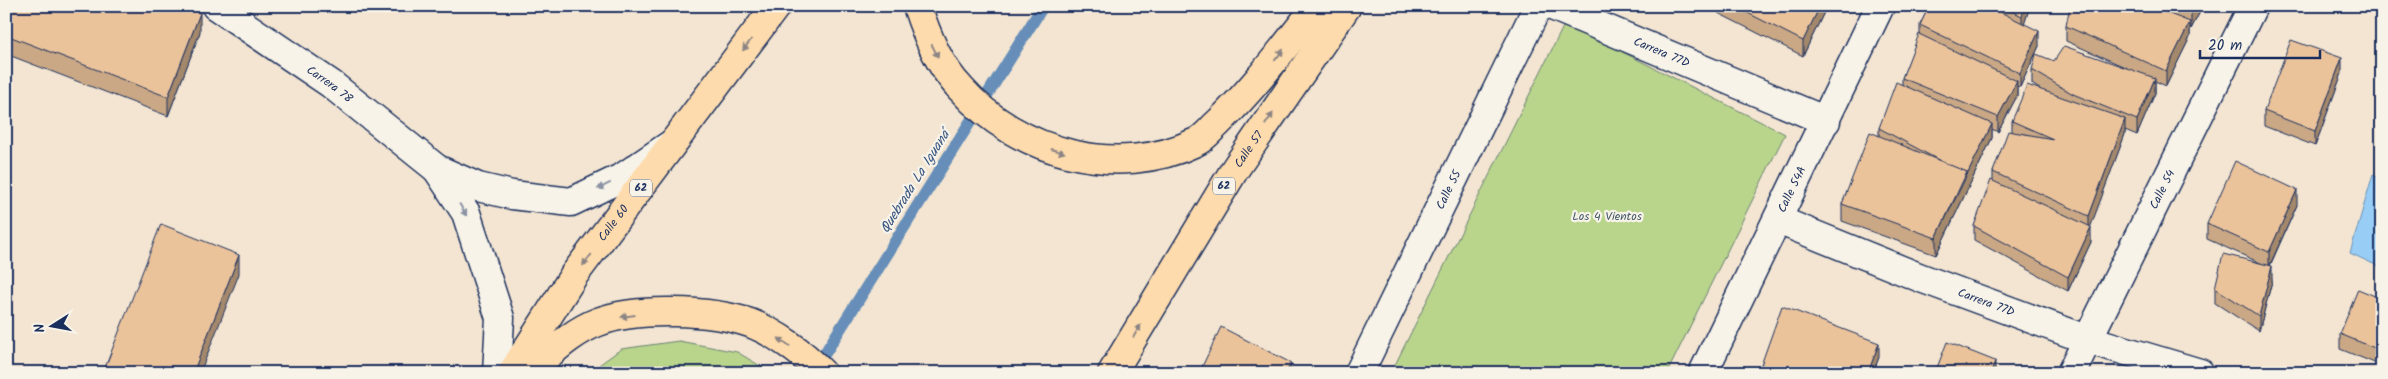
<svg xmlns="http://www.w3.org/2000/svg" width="2388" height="379" font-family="Kalam,sans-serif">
  <rect width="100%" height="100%" fill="#f3e5d1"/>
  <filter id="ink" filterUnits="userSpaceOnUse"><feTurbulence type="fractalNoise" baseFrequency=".02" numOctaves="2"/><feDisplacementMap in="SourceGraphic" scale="10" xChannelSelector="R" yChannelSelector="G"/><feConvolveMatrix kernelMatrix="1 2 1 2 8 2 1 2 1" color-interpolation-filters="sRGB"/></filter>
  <g filter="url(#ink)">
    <!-- green -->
    <g fill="#b9d48b" stroke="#6a8274">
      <path d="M1565 23 1785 134 1667 373H1391Z"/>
      <path d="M679 341 737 352 772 373H588L621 349Z"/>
    </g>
    <!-- water -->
    <path fill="#98cef6" stroke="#668eb9" d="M2373 174 2382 179V268L2350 253Z"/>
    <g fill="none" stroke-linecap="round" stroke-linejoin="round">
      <!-- stream -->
      <path stroke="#668eb9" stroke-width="12" d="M815 369 1043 6"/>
      <defs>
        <g id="minor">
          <path id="s1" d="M216 6 331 84 437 169 478 187 512 195 571 202 623 177 670 145"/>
          <path id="s2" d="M1552 6 1826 121"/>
          <path d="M437 169 466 213 500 318 497 373"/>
          <path id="s3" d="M1778 220 1921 278 2086 339 2200 373"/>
          <path id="s4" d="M1359 373 1538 6"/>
          <path id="s5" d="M1703 373 1880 6"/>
          <path id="s6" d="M2071 373 2253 6"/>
        </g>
        <g id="highway">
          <path d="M917 6C927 36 939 66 961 89 1018 153 1117 180 1196 142 1205 138 1212 128 1219 122 1256 86 1285 46 1317 6"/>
          <path id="s7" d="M512 373 574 275 776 6"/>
          <path d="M527 373C549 355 571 332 598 322 636 307 712 310 750 323 776 333 803 353 822 373"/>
          <path id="s8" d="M1112 373 1235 169 1347 6"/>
        </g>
      </defs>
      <!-- minor casing -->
      <use href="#minor" stroke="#1b2f5e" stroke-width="31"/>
      <!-- highway casing -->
      <use href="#highway" stroke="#1b2f5e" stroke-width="31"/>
      <!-- minor -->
      <use href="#minor" stroke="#f7f3e8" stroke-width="28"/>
      <!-- highway -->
      <use href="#highway" stroke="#fedbac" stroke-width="28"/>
    </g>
    <!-- wall -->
    <g fill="#caa885" stroke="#1b2f5e">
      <path d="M6 6 200 32 168 116 6 54Z"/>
      <path d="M1691 6H1705L1702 12Z"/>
      <path d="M1718 6H1827L1803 56 1718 13Z"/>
      <path d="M1929 6H2030L2024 24 2039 46 2020 87 2017 86V96L1998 132 1992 129V138L1936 255 1842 221V204L1879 136V128L1902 85V78L1920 34V25Z"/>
      <path d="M2118 6H2203L2191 29 2190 28V37L2166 86 2155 81V93L2137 135 2125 130V134L2090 227 2091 242 2068 291 1974 240V226L1993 181V172L2012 132V121L2041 90 2032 84V70L2054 61 2127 68 2066 41V26L2116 8Z"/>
      <path d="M2342 73 2315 146 2264 126V111Z"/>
      <path d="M2297 205 2270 266 2272 281 2259 331 2215 303V288L2265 265 2207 239V224Z"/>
      <path d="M2382 299V366L2340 349V334Z"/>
      <path d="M1879 357 1873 373H1761V365Z"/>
    </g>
    <!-- shaded-wall -->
    <g fill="#a4886c" stroke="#1b2f5e">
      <path d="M1702 6H1705L1702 12Z"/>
      <path d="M1820 6H1827L1803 56V41Z"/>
      <path d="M2025 6H2030L2022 31V16Z"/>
      <path d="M2194 6H2203L2191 29V11Z"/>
      <path d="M200 13V32L168 116V97Z"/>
      <path d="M2190 22V37L2166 86V71Z"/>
      <path d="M2039 31V46L2020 87V73Z"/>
      <path d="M2342 58V73L2315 146V131Z"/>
      <path d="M2155 78V93L2137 135V120Z"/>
      <path d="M2017 81V96L1998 132V117Z"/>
      <path d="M2125 119V134L2089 231V216Z"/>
      <path d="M1992 124V138L1936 255V238Z"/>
      <path d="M2297 190V205L2269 267V252Z"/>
      <path d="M2091 227V242L2068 291V277Z"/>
      <path d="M239 255V274L200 373H193Z"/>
      <path d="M2272 266V281L2259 331V316Z"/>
      <path d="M1879 343V357L1873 373H1868Z"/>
      <path d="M1995 361V373H1991Z"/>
      <path d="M1291 363V373H1286Z"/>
    </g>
    <!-- building -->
    <g fill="#ebc39b" stroke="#1b2f5e">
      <path d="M6 6H182L200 13 168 97 6 35Z"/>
      <path d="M1734 6H1820L1803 41Z"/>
      <path d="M1929 6H1988L2039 31 2020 73 1920 25Z"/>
      <path d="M2001 6H2025L2022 16Z"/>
      <path d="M2070 6H2110L2116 8 2118 6H2149L2190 22 2166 71 2066 26Z"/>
      <path d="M2180 6H2194L2191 11Z"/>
      <path d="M1919 34 2017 81 1998 117 1902 78Z"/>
      <path d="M2291 40 2342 58 2315 131 2264 111Z"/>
      <path d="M2064 46 2155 78 2137 120 2073 94 2032 70 2036 54 2054 61Z"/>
      <path d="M1896 82 1992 124 1967 175V172L1946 164 1879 128Z"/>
      <path d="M2027 85 2125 119 2089 216 1993 172 2008 131 2053 139 2012 121Z"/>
      <path d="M1870 132 1967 172 1936 238 1842 204Z"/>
      <path d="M2235 161 2297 190 2269 252 2207 224Z"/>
      <path d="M1991 180 2091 227 2068 277 1974 226Z"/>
      <path d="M161 224 239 255 193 373H103Z"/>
      <path d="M2223 254 2272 266 2259 316 2215 288Z"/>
      <path d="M2358 289 2382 299V351L2340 334Z"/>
      <path d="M1782 306 1879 343 1868 373H1783L1761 365Z"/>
      <path d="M1221 327 1291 363 1286 373H1199Z"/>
      <path d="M1947 342 1995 361 1991 373H1935Z"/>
      <path d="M2118 369 2127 373H2117Z"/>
    </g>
    <!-- one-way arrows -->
    <defs><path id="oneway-solid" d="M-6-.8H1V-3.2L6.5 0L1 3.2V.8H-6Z" transform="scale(1.25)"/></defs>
    <g fill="#8c8585">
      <use href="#oneway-solid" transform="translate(747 45) rotate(127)"/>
      <use href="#oneway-solid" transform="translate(935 51) rotate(63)"/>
      <use href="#oneway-solid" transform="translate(1279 55) rotate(-52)"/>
      <use href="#oneway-solid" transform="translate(1269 119) rotate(-56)"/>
      <use href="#oneway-solid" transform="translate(1058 151) rotate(16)"/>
      <use href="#oneway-solid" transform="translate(587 260) rotate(128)"/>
      <use href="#oneway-solid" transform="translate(628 316) rotate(172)"/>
      <use href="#oneway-solid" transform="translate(1137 331) rotate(-59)"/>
      <use href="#oneway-solid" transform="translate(784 342) rotate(-146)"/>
    </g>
    <g fill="#8991a3">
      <use href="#oneway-solid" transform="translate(604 186) rotate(154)"/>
      <use href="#oneway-solid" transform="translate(463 210) rotate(60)"/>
    </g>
  </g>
  <g text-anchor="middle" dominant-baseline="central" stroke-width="4.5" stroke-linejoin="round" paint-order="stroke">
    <!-- shield labels -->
    <g fill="#f7f3e8" stroke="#5d6a87" stroke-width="1">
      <rect x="1213" y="177.5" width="22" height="17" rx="4"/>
      <rect x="630" y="179.5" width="22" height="17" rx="4"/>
    </g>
    <g font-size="11" font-weight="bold" fill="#1b2f5e">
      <text x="1224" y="186">62</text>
      <text x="641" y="188">62</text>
    </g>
    <!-- street labels -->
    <g font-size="12" fill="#1b2f5e" stroke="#f7f3e8">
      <text stroke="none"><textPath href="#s2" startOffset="119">Carrera 77D</textPath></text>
      <text stroke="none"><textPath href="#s1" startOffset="138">Carrera 78</textPath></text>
      <text stroke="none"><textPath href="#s8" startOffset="262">Calle 57</textPath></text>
      <text stroke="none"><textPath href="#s4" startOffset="204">Calle 55</textPath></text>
      <text stroke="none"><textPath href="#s6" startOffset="205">Calle 54</textPath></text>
      <text stroke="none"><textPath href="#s5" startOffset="204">Calle 54A</textPath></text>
      <text stroke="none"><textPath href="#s7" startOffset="181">Calle 60</textPath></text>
      <text stroke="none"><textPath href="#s3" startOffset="224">Carrera 77D</textPath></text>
    </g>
    <!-- park labels -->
    <g font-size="12" fill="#425869" stroke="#f7f3e8">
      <text x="1607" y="216">Los 4 Vientos</text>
    </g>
    <!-- water labels -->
    <g font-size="14" font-style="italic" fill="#3a5784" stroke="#f7f3e8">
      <text transform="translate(915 182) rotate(-58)">Quebrada La Iguaná</text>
    </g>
  </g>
  <!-- margin -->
  <rect width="2388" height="379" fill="none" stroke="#f7f3e8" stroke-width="25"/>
  <rect x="12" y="12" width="2363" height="354" fill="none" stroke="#1b2f5e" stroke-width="2" filter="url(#ink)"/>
  <!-- north arrow -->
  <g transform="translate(52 326) rotate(259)" stroke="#f7f3e8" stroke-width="4" paint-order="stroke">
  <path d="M0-4L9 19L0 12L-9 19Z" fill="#1b2f5e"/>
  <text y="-8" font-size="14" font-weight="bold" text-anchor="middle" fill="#1b2f5e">N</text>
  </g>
  <!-- scale -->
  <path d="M2200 50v8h120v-8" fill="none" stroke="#1b2f5e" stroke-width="2.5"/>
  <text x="2208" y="50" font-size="15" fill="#1b2f5e" stroke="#f7f3e8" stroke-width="4" paint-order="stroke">20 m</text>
</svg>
